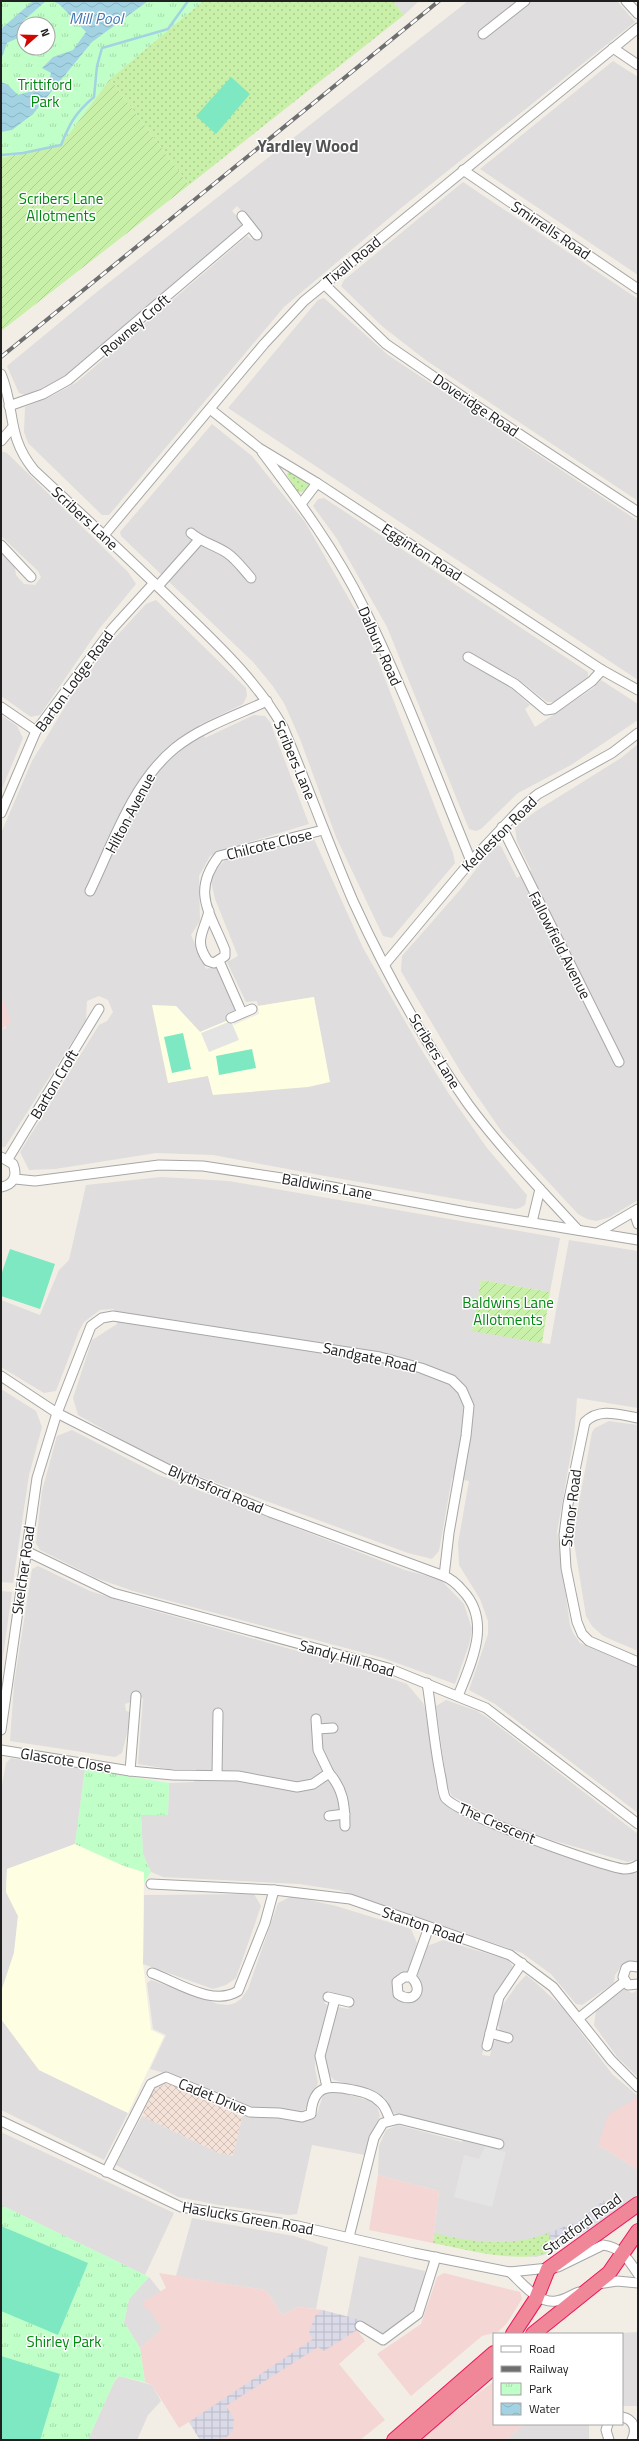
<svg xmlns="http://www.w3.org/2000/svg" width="639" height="2441" font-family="'Titillium Web',sans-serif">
  <defs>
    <pattern id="military-cross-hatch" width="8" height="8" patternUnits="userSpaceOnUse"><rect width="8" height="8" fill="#f4e1d8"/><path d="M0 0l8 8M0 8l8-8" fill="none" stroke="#d1c1b9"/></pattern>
    <pattern id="grass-dots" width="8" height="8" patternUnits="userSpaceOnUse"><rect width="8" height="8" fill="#c9f0a8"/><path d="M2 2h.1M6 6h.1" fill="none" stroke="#acce90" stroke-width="1.8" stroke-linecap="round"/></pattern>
    <pattern id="park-tufts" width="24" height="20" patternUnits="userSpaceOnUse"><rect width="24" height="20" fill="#c0ffc7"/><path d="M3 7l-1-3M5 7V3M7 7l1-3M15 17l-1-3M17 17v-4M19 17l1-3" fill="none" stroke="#a5daab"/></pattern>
    <pattern id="garden-furrows" width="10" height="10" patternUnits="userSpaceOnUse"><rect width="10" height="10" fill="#c9f0a8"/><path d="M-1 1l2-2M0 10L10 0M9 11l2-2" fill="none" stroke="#acce90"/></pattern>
    <pattern id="plaza-grid" width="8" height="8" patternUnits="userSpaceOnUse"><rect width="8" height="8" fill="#dadae8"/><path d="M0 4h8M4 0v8" fill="none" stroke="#bbbbc7"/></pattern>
    <pattern id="water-waves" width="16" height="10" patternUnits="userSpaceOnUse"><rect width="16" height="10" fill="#a3d3e3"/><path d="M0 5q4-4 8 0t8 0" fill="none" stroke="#8cb5c2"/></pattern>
  </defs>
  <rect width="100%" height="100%" fill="#f2eee6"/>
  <!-- residential -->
  <g fill="#dfdddd">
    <path d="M393 1H419L404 15Z"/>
    <path d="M468 1H617L635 22 401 208 284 307 109 515H102L28 443 24 432 25 407 52 396 77 382 247 236 252 240 261 233 237 206 232 211 241 220V226L79 367 49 385 25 395 19 393 7 366 98 291Z"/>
    <path d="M613 61 638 77V275L480 169Z"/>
    <path d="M463 182 638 299V501L427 361 383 327 341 286 344 280Z"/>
    <path d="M324 298 388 355 638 521V680L228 408 318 300Z"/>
    <path d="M212 424 252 456 305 522 364 625 453 853 455 863 392 938 383 936 336 837 300 739 284 703 272 685 253 662 121 536 120 532Z"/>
    <path d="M1 451 7 453 128 572 136 584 99 629 40 715 35 716 31 717 1 696V550L14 562 16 575 24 584 35 585 41 577 38 571 1 536Z"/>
    <path d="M324 498 588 672V678L573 692 554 702H547L518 679 467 651 464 660 511 688 530 705 525 709 535 727 592 689 601 680 638 704V720L571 765 518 793 481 829 476 831 469 829 387 627 337 539 313 506 318 499Z"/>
    <path d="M156 600 246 688 247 696 243 704 199 725 205 738 254 715 265 716 270 722 309 824 220 851 210 856 199 876 200 921 191 935 206 969 217 965 237 1010 231 1019 200 1032 176 1006 208 1076 213 1095 314 997 258 1006 257 1001 246 1002 227 962 238 956 215 899 211 881 216 870 226 859 314 839 363 948 421 1049 449 1094 487 1148 527 1195 525 1205 520 1208 515 1209 325 1176 213 1155 156 1153 55 1169 29 1170 20 1152 99 1025 107 1021 113 1012 108 1000 99 996 87 1001 86 1020 5 1147H1V1030L6 1028 4 1001 1 1002V833L32 761 71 697 112 641 146 604Z"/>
    <path d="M1 715 17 726 23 738 1 791Z"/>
    <path d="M638 744V1200L610 1217 596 1221 587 1219 578 1214 502 1132 462 1074 401 971 402 956 460 890 495 845 501 846 517 878 531 870 517 842 515 827 536 811 621 758Z"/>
    <path d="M161 1177 229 1181 560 1238 550 1292 481 1280 472 1330 542 1343 550 1344 569 1240 638 1251V1408L577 1398 574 1436 557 1532 570 1625 573 1633 580 1643 638 1668V1813L495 1704 469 1690 488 1634V1621L480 1599 459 1565 458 1543 469 1481 452 1478 439 1551 432 1559 408 1553 163 1463 78 1415 73 1398 92 1340 117 1324 114 1309 100 1310 84 1322 79 1331 56 1391 44 1393 1 1367V1300L40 1315 59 1270 69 1260 86 1185Z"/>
    <path d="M1 1389 36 1411 42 1427 29 1475 13 1583 1 1582Z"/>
    <path d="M609 1421 638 1425V1651L603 1636 592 1626 586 1616 573 1536 592 1432 595 1428Z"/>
    <path d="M72 1430 159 1475 405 1570 441 1580 464 1604 472 1629 469 1645 455 1684 383 1658 133 1591 96 1578 40 1550 36 1543 42 1491 57 1436Z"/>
    <path d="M38 1566 90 1591 130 1604 379 1674 407 1684 423 1703 425 1709 438 1796 442 1802 482 1825 511 1835 629 1872 638 1871V1963L633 1961 623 1964 615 1975 614 1983 582 2005 576 2004 551 1974 522 1953 339 1890 299 1884 163 1877 151 1872 143 1854 141 1815 168 1814 169 1783 194 1782 196 1769H168L138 1764 143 1698 131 1697V1702L125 1704 126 1711 130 1712 131 1718 122 1753 115 1757 10 1741 14 1684 32 1569Z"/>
    <path d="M1 1591 12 1592 1 1671Z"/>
    <path d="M446 1700 477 1711 488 1718 638 1834V1859L628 1862 548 1839 500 1821 452 1796 447 1786 436 1706Z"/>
    <path d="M11 1758 85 1769 75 1844 7 1869 6 1892 18 1916 14 1953 1 1992V1790L6 1763Z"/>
    <path d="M254 1894 261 1906 236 1978 226 1985 213 1989 143 1964 144 1895Z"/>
    <path d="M292 1896 336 1906 411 1929 417 1943 408 1974 394 1989 410 2001 418 1981V1972L427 1946 443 1940 508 1960 514 1968 495 1999 482 2055 490 2056 493 2042 496 2040 508 2042 500 2032 498 2024 501 2008 516 1986 526 1975 536 1983 562 2007 612 2074 638 2096 598 2145 638 2170V2193L629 2204 547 2254 536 2257 486 2253 433 2243 439 2191 378 2175 379 2146 386 2130 398 2125 462 2142 467 2131 393 2113 386 2099 374 2091 334 2080 328 2073 324 2059 337 2007 349 2009 352 1998 328 1991 324 2003 329 2006 316 2049 315 2068 318 2083 305 2110 301 2111 304 2120H311L317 2114 323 2095 332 2090 374 2102 377 2106 380 2116 365 2155 312 2145 297 2214 288 2215 219 2205 178 2197 116 2165 142 2116 219 2153 233 2156 242 2117 249 2107 172 2075 150 2069 166 2035 153 2029 147 1983 151 1980 218 2004 228 2005 235 2003 241 1999 248 1989 278 1903Z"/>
    <path d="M624 1989 632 1993 638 1990V2077L618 2058 594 2025 596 2010Z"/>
    <path d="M1 2019 39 2070 128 2113 104 2160 1 2110Z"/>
    <path d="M1 2132 174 2213 145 2275 1 2205Z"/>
    <path d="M192 2218 294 2236 328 2247 316 2309 298 2307 282 2315 271 2297 265 2290 176 2276Z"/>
    <path d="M359 2256 425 2271 420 2304 384 2335 379 2334 361 2320 347 2317Z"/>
    <path d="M149 2277 161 2292 145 2301 162 2329 140 2348 124 2322 129 2299Z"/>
    <path d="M638 2332V2406H622V2334H605Z"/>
    <path d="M119 2376 152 2385 161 2401 148 2415 137 2440H88L114 2382Z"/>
    <path d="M524 2424H589V2440H506Z"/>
  </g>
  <!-- commercial -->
  <g fill="#f4d6d4">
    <path d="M4 1001 11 1022 1 1030V1002Z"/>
    <path d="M638 2097V2170L598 2145 608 2115Z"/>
    <path d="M378 2175 439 2191 433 2243 369 2230Z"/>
    <path d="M159 2273 265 2290 271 2297 282 2315 298 2307 322 2310 361 2320 357 2330 365 2341 339 2364 385 2420 360 2440H200L189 2422 179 2428 152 2385 145 2382 140 2348 162 2329 150 2311 143 2306 145 2301 166 2288Z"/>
    <path d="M444 2273 520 2292 522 2299 507 2323 498 2332 482 2336 411 2396 377 2354 421 2324 437 2277Z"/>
    <path d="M494 2381V2424H524L506 2440H418Z"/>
  </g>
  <!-- education -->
  <g fill="#feffe2">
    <path d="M314 997 330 1082 308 1087 213 1095 208 1076 168 1083 152 1005 176 1006 200 1032 231 1019 234 1025 259 1014 258 1006Z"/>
    <path d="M75 1844 124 1866 144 1872 143 1964 151 2030 164 2036 128 2113 39 2070 1 2019V1992L14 1953 18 1916 6 1892 7 1869Z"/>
  </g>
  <!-- military -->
  <path fill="url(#military-cross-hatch)" d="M168 2083 242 2117 233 2156 219 2153 142 2116 154 2089Z"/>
  <!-- grass -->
  <g fill="url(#grass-dots)">
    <path d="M203 1H393L404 15 189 185 110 79Z"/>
    <path d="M291 471 311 484 305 491 298 493 287 475 288 472Z"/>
    <path d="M435 2233C469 2243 514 2247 548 2233L555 2249C526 2267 466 2249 433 2243Z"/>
  </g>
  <!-- park -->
  <g fill="url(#park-tufts)" fill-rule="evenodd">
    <path d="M1 1H203L110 79 61 145 1 158ZM24 24H48V48H24Z"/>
    <path d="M85 1769 169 1783 168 1815H141L143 1854 151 1872 144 1883V1872L124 1866 75 1844Z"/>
    <path d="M1 2205 149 2277 129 2299 124 2322 140 2348 145 2382 118 2376 114 2382 88 2440H1Z"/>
  </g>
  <!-- garden -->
  <g fill="url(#garden-furrows)">
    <path d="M110 79 189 185 1 331V158L61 145Z"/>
    <path d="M481 1280 550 1292 542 1343 472 1331Z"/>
  </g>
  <!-- pitch -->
  <g fill="#7de8c2">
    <path d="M231 77 250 94 216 134 196 116Z"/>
    <path d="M183 1033 191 1069 172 1073 164 1037Z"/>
    <path d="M252 1049 256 1068 219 1075 216 1056Z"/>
    <path d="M10 1249 55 1264 40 1309 1 1296V1275Z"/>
    <path d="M1 2226 88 2263 58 2335 1 2311Z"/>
    <path d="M1 2356 60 2374 40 2440H1Z"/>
  </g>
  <!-- parking -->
  <g fill="#e4e4e4">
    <path d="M231 1021 239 1040 209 1052 201 1033Z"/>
    <path d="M485 2146 506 2152 492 2207 454 2197 464 2155 479 2159Z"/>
  </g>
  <!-- plaza -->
  <g fill="url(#plaza-grid)">
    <path d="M604 2200 607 2212 601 2219 590 2220 589 2229 555 2249 552 2246 559 2237 551 2239 548 2233 579 2221Z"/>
    <path d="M322 2310 361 2320 360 2326 357 2330 324 2351 318 2347 226 2406 234 2419 233 2430 226 2438 200 2440 189 2422 313 2339 309 2333 315 2316Z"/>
  </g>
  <!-- water -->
  <g fill="url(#water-waves)">
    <path d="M33 1H46L23 21 18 38 7 43 1 60V29Z"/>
    <path d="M52 1H148L92 42 33 114 12 130 1 132V82L8 85 18 95C32 91 48 88 51 73L42 68 53 57 73 50 86 32 59 4Z"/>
  </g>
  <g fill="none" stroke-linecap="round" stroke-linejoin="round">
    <!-- stream -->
    <path stroke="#a3d3e3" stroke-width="2.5" d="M1 155 23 153 61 145C70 123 75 113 94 97L97 66 102 48 168 29 188 1"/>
    <defs>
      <g id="minor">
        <path d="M626 1 638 14"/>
        <path d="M483 34 525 1"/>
        <path d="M613 48 638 65"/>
        <path d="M463 170 638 289"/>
        <path d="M242 216 257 235"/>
        <path d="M324 284 386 344 472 403 638 512"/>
        <path d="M1 374C16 410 6 436 34 470 83 516 132 561 180 608 218 645 256 680 283 727 307 784 328 843 353 901 384 969 425 1043 468 1104 490 1134 515 1162 540 1189L532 1222"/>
        <path d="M9 406 43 394 68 380 249 226"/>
        <path d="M210 409 259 448 317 483 602 670 638 690"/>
        <path d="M1 441 12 428"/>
        <path d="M262 452C299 501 336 551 363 606 404 689 436 776 471 861"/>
        <path d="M301 504 317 483"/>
        <path d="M191 533C201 542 215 545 227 553 236 559 244 570 251 578"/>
        <path d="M104 535 264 344 304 301 638 28"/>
        <path d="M1 545 31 577"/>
        <path d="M158 586 199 540"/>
        <path d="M468 657 515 684 546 710 553 709 592 681 602 670"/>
        <path d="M1 707 36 731"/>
        <path d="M1 813 36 731 112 629 154 583"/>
        <path d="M502 827 619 1062"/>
        <path d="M90 891C113 843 133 782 175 748 201 727 237 715 267 701"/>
        <path d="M209 911C204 933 193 940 208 961L214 963 225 956V950C210 912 191 892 219 856L323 830"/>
        <path d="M219 961 242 1013"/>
        <path d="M385 964 471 861 521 808 538 794 612 753 638 733"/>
        <path d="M231 1018 252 1009"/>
        <path d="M1 1157 13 1164C18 1176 13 1185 1 1187"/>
        <path d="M8 1159 99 1009"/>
        <path d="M15 1179 35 1181 159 1165 203 1166 295 1180 466 1212 638 1240"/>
        <path d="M540 1189 578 1230"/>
        <path d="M634 1212 638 1224"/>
        <path d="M597 1233 638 1209"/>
        <path d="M1 1376 57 1413 175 1473 270 1512 444 1576"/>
        <path d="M638 1418C620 1415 600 1407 585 1422L568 1504 564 1535 566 1568 577 1622 582 1634 589 1641 638 1662"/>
        <path d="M26 1551 113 1593 388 1668 486 1708 638 1824"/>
        <path d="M427 1683C432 1713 434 1743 440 1773 442 1781 442 1790 445 1797 451 1812 603 1867 624 1869 629 1869 634 1868 638 1865"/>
        <path d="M316 1719 318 1750 329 1773"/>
        <path d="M317 1729 333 1728"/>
        <path d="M1 1730 37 1478 57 1413 91 1326 102 1318 113 1316 380 1357 421 1368 452 1380 462 1390 469 1406 466 1436 449 1533 444 1576C452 1579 457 1584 463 1591 492 1622 471 1663 458 1696"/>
        <path d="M1 1750 130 1771 173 1775 238 1776 297 1787 313 1784 329 1773C343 1789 345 1804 345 1826"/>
        <path d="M130 1771 136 1696"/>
        <path d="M217 1775 218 1713"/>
        <path d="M329 1816 345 1814"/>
        <path d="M151 1884 274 1890 350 1899 510 1955 553 1987 611 2060 638 2087"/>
        <path d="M638 1967 630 1966 626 1968 623 1977 628 1985 638 1984"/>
        <path d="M152 1973C177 1982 213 2007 238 1991L265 1923 274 1890"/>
        <path d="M411 1977H404L397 1982 398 1994C413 2005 425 1990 411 1977L429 1927"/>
        <path d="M328 1997 349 2002"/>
        <path d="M579 2018 624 1982"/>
        <path d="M490 2033 508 2038"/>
        <path d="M487 2046 499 1997 522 1963"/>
        <path d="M327 2087 320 2056 335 1999"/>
        <path d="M1 2121 181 2207 298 2226 414 2253 510 2272 558 2267 603 2245C621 2247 629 2260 638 2274"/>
        <path d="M106 2172 151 2084 166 2077 250 2112 279 2113 302 2117 311 2114C313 2084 330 2085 353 2090 362 2092 372 2094 379 2101 385 2105 387 2113 390 2120"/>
        <path d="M349 2237 374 2138 383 2123 399 2119 499 2144"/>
        <path d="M510 2272C522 2283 538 2304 556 2301 564 2300 571 2295 579 2292"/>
        <path d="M598 2284 617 2281 638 2283"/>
        <path d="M360 2326 383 2340 418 2314 436 2257"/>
        <path d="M622 2417C634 2419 637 2430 632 2440"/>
        <path d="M608 2424 606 2430 609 2440"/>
      </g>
      <g id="highway">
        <path d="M513 2334 536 2299 548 2269 638 2204"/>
        <path d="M533 2334 609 2273 638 2231"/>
        <path d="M394 2440 494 2353"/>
        <path d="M409 2440 494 2367"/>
      </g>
    </defs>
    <!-- minor casing -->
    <use href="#minor" stroke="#a7a7a7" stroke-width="11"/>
    <!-- highway casing -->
    <use href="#highway" stroke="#ed165a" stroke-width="16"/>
    <!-- minor -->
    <use href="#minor" stroke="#fff" stroke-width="9"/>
    <!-- highway -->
    <use href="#highway" stroke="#f08798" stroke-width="14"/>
    <defs>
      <path id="rail" d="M1 357 439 1"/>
    </defs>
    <!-- rail casing -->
    <use href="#rail" stroke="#6e6e6e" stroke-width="4"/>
    <!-- rail -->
    <use href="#rail" stroke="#fff" stroke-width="2.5" stroke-dasharray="8" stroke-linecap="butt"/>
  </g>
  <g text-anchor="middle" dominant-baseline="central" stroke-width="3" stroke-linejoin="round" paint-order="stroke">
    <!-- park labels -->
    <g font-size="15" fill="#018710" stroke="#fff">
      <text x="45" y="84">Trittiford<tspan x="45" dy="17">Park</tspan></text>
      <text x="61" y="198">Scribers Lane<tspan x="61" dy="17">Allotments</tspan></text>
      <text x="508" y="1302">Baldwins Lane<tspan x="508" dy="17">Allotments</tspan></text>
      <text x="64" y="2341">Shirley Park</text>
    </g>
    <!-- street labels -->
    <g font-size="15" fill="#202020" stroke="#fff">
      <text transform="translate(551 230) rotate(34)">Smirrells Road</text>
      <text transform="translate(352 261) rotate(-39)">Tixall Road</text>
      <text transform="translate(135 325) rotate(-41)">Rowney Croft</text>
      <text transform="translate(476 405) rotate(34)">Doveridge Road</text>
      <text transform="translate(85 518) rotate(43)">Scribers Lane</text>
      <text transform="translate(422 552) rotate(33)">Egginton Road</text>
      <text transform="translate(380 646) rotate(66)">Dalbury Road</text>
      <text transform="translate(74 681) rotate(-54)">Barton Lodge Road</text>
      <text transform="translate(295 760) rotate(67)">Scribers Lane</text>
      <text transform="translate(130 813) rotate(-62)">Hilton Avenue</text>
      <text transform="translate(499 834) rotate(-45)">Kedleston Road</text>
      <text transform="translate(269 844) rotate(-14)">Chilcote Close</text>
      <text transform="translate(560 945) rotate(63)">Fallowfield Avenue</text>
      <text transform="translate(435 1051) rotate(59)">Scribers Lane</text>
      <text transform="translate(54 1084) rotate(-59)">Barton Croft</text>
      <text transform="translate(327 1186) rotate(10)">Baldwins Lane</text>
      <text transform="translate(370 1357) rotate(12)">Sandgate Road</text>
      <text transform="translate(216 1489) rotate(23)">Blythsford Road</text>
      <text transform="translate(571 1508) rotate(-83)">Stonor Road</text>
      <text transform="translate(23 1570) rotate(-82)">Skelcher Road</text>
      <text transform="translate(347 1658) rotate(16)">Sandy Hill Road</text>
      <text transform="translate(66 1760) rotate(9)">Glascote Close</text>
      <text transform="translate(497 1823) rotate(23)">The Crescent</text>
      <text transform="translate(423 1925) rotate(19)">Stanton Road</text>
      <text transform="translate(213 2096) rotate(22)">Cadet Drive</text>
      <text transform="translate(248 2218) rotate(10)">Haslucks Green Road</text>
      <text transform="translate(582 2224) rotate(-36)">Stratford Road</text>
    </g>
    <!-- water labels -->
    <g font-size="16" font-style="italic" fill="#4076b2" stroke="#fff">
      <text x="96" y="18">Mill Pool</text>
    </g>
    <!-- quarter labels -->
    <g font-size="17" font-weight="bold" fill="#535353" stroke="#fff">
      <text x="308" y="146">Yardley Wood</text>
    </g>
  </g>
  <!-- border -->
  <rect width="639" height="2441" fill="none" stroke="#202020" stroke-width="4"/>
  <!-- legend -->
  <rect x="493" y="2333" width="130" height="92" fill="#ffffff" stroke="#a6a6a6"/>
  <rect x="501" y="2346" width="20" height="6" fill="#ffffff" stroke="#a6a6a6"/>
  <text x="529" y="2353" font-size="12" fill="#202020">Road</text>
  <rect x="501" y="2366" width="20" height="6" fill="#6e6e6e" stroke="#a6a6a6"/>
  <text x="529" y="2373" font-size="12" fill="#202020">Railway</text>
  <rect x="501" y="2383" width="20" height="12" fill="url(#park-tufts)" stroke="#a6a6a6"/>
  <text x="529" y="2393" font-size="12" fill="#202020">Park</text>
  <rect x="501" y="2403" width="20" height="12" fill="url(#water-waves)" stroke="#a6a6a6"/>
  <text x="529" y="2413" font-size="12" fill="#202020">Water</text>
  <!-- north arrow -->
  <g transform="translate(36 36) rotate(70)"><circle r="19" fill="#ffffff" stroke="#a6a6a6"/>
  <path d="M0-3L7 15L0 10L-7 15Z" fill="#d10600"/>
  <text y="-6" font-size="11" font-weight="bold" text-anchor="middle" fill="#202020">N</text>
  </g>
</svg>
